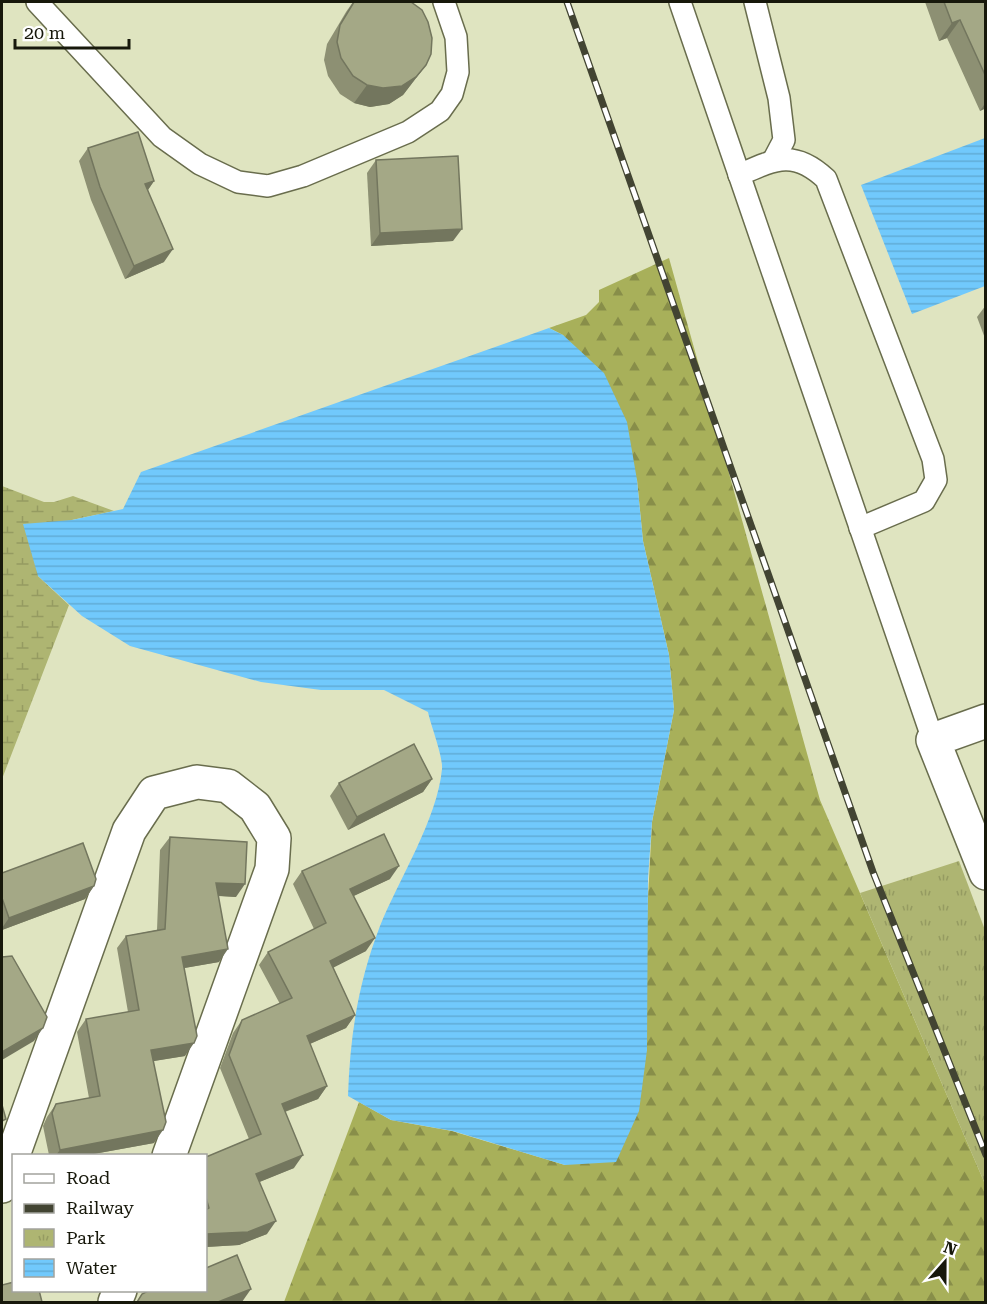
<svg xmlns="http://www.w3.org/2000/svg" width="987" height="1304" font-family="'Roboto Serif',serif">
  <defs>
    <pattern id="forest-firs" width="22" height="20" patternUnits="userSpaceOnUse" patternTransform="scale(1.5)"><rect width="22" height="20" fill="#a8b05a"/><path d="M5 1l3.5 6h-7zM16 11l3.5 6h-7z" fill="#888e49"/></pattern>
    <pattern id="wetland-marsh" width="20" height="14" patternUnits="userSpaceOnUse" patternTransform="scale(1.5)"><rect width="20" height="14" fill="#aeb572"/><path d="M1 5h8M5 5V1M11 12h8M15 12V8" fill="none" stroke="#959b61"/></pattern>
    <pattern id="park-tufts" width="24" height="20" patternUnits="userSpaceOnUse" patternTransform="scale(1.5)"><rect width="24" height="20" fill="#aeb572"/><path d="M3 7l-1-3M5 7V3M7 7l1-3M15 17l-1-3M17 17v-4M19 17l1-3" fill="none" stroke="#959b61"/></pattern>
    <pattern id="water-rules" width="6" height="5" patternUnits="userSpaceOnUse" patternTransform="scale(1.5)"><rect width="6" height="5" fill="#71c9fc"/><path d="M0 2.5h6" fill="none" stroke="#61acd7"/></pattern>
  </defs>
  <rect width="100%" height="100%" fill="#dfe4c0"/>
  <!-- forest -->
  <path fill="url(#forest-firs)" d="M669 258 820 800 985 1184V1302H284L359 1102 391 1120 452 1131 565 1165 647 1050 646 936 652 822 674 710 669 655 643 541 637 480 563 335 549 328 586 315 599 302V290Z"/>
  <!-- wetland -->
  <path fill="url(#wetland-marsh)" d="M2 486 44 502H54L73 496 114 511 72 520 38 576 69 605 2 779Z"/>
  <!-- park -->
  <path fill="url(#park-tufts)" d="M959 861 985 930V1184L860 893Z"/>
  <!-- water -->
  <g fill="url(#water-rules)">
    <path d="M985 138V286L912 314 861 185Z"/>
    <path d="M549 328 563 335 604 373 627 422 637 480 643 541 669 655 674 710 652 822 648 879 647 1050 639 1111 616 1162 565 1165 453 1131 391 1120 348 1096C350 1036 358 983 380 926 399 879 437 820 442 769 443 756 431 726 428 712L384 690H321L261 682 130 646 82 616 38 576 23 524 72 520 123 509 141 472Z"/>
  </g>
  <g fill="none" stroke-linecap="round" stroke-linejoin="round">
    <defs>
      <g id="service">
        <path d="M37 2 162 137 200 164 238 182 268 186 303 176 408 132 440 111 452 94 458 72 456 37 444 2"/>
        <path d="M680 2 933 740"/>
        <path d="M755 2 779 98 784 140 774 159"/>
        <path d="M739 175C775 159 794 149 826 179L933 459 936 480 924 501 860 528"/>
      </g>
      <g id="minor">
        <path d="M986 721 933 740 986 873"/>
        <path d="M2 1186 129 831 154 793 197 782 228 786 255 807 274 838 272 869 169 1156"/>
        <path d="M115 1302 120 1290"/>
      </g>
    </defs>
    <!-- service casing -->
    <use href="#service" stroke="#696d4d" stroke-width="24"/>
    <!-- minor casing -->
    <use href="#minor" stroke="#696d4d" stroke-width="36"/>
    <!-- service -->
    <use href="#service" stroke="#fff" stroke-width="21"/>
    <!-- minor -->
    <use href="#minor" stroke="#fff" stroke-width="33"/>
    <defs>
      <path id="rail" d="M567 2 873 872 986 1155"/>
    </defs>
    <!-- rail casing -->
    <use href="#rail" stroke="#424432" stroke-width="7"/>
    <!-- rail -->
    <use href="#rail" stroke="#fff" stroke-width="4.5" stroke-dasharray="14" stroke-linecap="butt"/>
  </g>
  <!-- wall -->
  <g fill="#8d9073">
    <path d="M353 2H411L426 65 403 95 389 104 370 107 354 103 340 94 328 76 324 60 327 44 346 12Z"/>
    <path d="M925 2H986V108L980 111 947 38 939 41Z"/>
    <path d="M88 148 154 181 148 190 164 262 125 279 91 200 79 161Z"/>
    <path d="M376 160 453 241 371 246 367 173Z"/>
    <path d="M986 305V341L977 317Z"/>
    <path d="M432 779 423 792 348 830 330 796 339 783Z"/>
    <path d="M170 837 236 897 218 896 219 962 184 968 185 1056 153 1061 154 1143 88 1155H49L43 1126 47 1117 56 1104 89 1098 77 1032 86 1019 128 1012 117 948 126 936 157 930 160 850Z"/>
    <path d="M302 871 390 879 353 896 366 951 333 967 355 1015 346 1028 310 1044 327 1086 318 1099 285 1112 294 1168 259 1182 267 1234 239 1245 206 1247V1157L249 1139 220 1068 233 1033 242 1020 280 1004 259 965 268 952 314 929 293 884Z"/>
    <path d="M2 873 94 886 85 899 2 930Z"/>
  </g>
  <!-- shaded-wall -->
  <g fill="#73765e">
    <path d="M960 20 947 38 939 41 952 23Z"/>
    <path d="M426 65 403 95 389 104 370 107 354 103 367 85Z"/>
    <path d="M986 102V108L980 111Z"/>
    <path d="M154 181 145 194V184Z"/>
    <path d="M462 229 453 241 371 246 380 233Z"/>
    <path d="M173 249 164 262 125 279 134 266Z"/>
    <path d="M432 779 423 792 348 830 357 817Z"/>
    <path d="M399 866 390 879 341 902 350 889Z"/>
    <path d="M216 883 245 884 236 897 207 895Z"/>
    <path d="M94 886 85 899 2 930V928L9 918Z"/>
    <path d="M375 938 366 951 321 974 330 961Z"/>
    <path d="M228 949 219 962 173 970 182 957Z"/>
    <path d="M355 1015 346 1028 298 1049 307 1036Z"/>
    <path d="M43 1028 34 1041 2 1060V1052Z"/>
    <path d="M194 1043 185 1056 142 1063 151 1050Z"/>
    <path d="M327 1086 318 1099 273 1116 282 1104Z"/>
    <path d="M163 1130 154 1143 88 1155H56L60 1150Z"/>
    <path d="M303 1155 294 1168 247 1187 256 1174Z"/>
    <path d="M276 1221 267 1234 239 1245 206 1247V1234Z"/>
    <path d="M251 1289 242 1302H218Z"/>
  </g>
  <!-- building -->
  <g fill="#a4a886" stroke="#73765e" stroke-width="1.5">
    <path d="M354 2H411L422 10 428 22 432 38 431 54 426 65 416 77 402 86 383 88 367 85 353 76 341 58 337 42 340 25Z"/>
    <path d="M944 2H986V77L960 20 952 23Z"/>
    <path d="M138 132 154 181 145 184 173 249 134 266 100 187 88 148Z"/>
    <path d="M458 156 462 229 380 233 376 160Z"/>
    <path d="M414 744 432 779 357 817 339 783Z"/>
    <path d="M384 834 399 866 350 889 375 938 330 961 355 1015 307 1036 327 1086 282 1104 303 1155 256 1174 276 1221 248 1232 206 1234V1210L209 1208 206 1198V1157L261 1134 229 1055 242 1020 292 998 268 952 326 923 302 871Z"/>
    <path d="M170 837 247 842 245 884 216 883 228 949 182 957 197 1036 194 1043 151 1050 166 1122 163 1130 60 1150 52 1113 56 1104 100 1096 86 1019 139 1010 126 936 165 929Z"/>
    <path d="M83 843 96 879 94 886 9 918 2 898V873Z"/>
    <path d="M12 956 47 1017 43 1028 2 1052V957Z"/>
    <path d="M2 1105 6 1119 2 1121Z"/>
    <path d="M237 1255 251 1289 218 1302H137L142 1294 150 1290H206V1268Z"/>
    <path d="M14 1282V1290H39L42 1302H2V1285Z"/>
  </g>
  <!-- border -->
  <rect width="987" height="1304" fill="none" stroke="#17180b" stroke-width="6"/>
  <!-- legend -->
  <rect x="12" y="1154" width="195" height="138" fill="#ffffff" stroke="#a2a39d" stroke-width="1.5"/>
  <rect x="24" y="1174" width="30" height="9" fill="#ffffff" stroke="#a2a39d" stroke-width="1.5"/>
  <text x="66" y="1184" font-size="18" fill="#17180b">Road</text>
  <rect x="24" y="1204" width="30" height="9" fill="#424432" stroke="#a2a39d" stroke-width="1.5"/>
  <text x="66" y="1214" font-size="18" fill="#17180b">Railway</text>
  <rect x="24" y="1229" width="30" height="18" fill="url(#park-tufts)" stroke="#a2a39d" stroke-width="1.5"/>
  <text x="66" y="1244" font-size="18" fill="#17180b">Park</text>
  <rect x="24" y="1259" width="30" height="18" fill="url(#water-rules)" stroke="#a2a39d" stroke-width="1.5"/>
  <text x="66" y="1274" font-size="18" fill="#17180b">Water</text>
  <!-- north arrow -->
  <g transform="translate(945 1262) rotate(21)" stroke="#ffffff" stroke-width="4.5" paint-order="stroke">
  <path d="M0-4.5L10 22L0 15L-10 22Z" fill="#17180b"/>
  <text y="-9" font-size="16" font-weight="bold" text-anchor="middle" fill="#17180b">N</text>
  </g>
  <!-- scale -->
  <path d="M15 39v9h114v-9" fill="none" stroke="#17180b" stroke-width="3"/>
  <text x="24" y="39" font-size="18" fill="#17180b" stroke="#ffffff" stroke-width="4.5" paint-order="stroke">20 m</text>
</svg>
